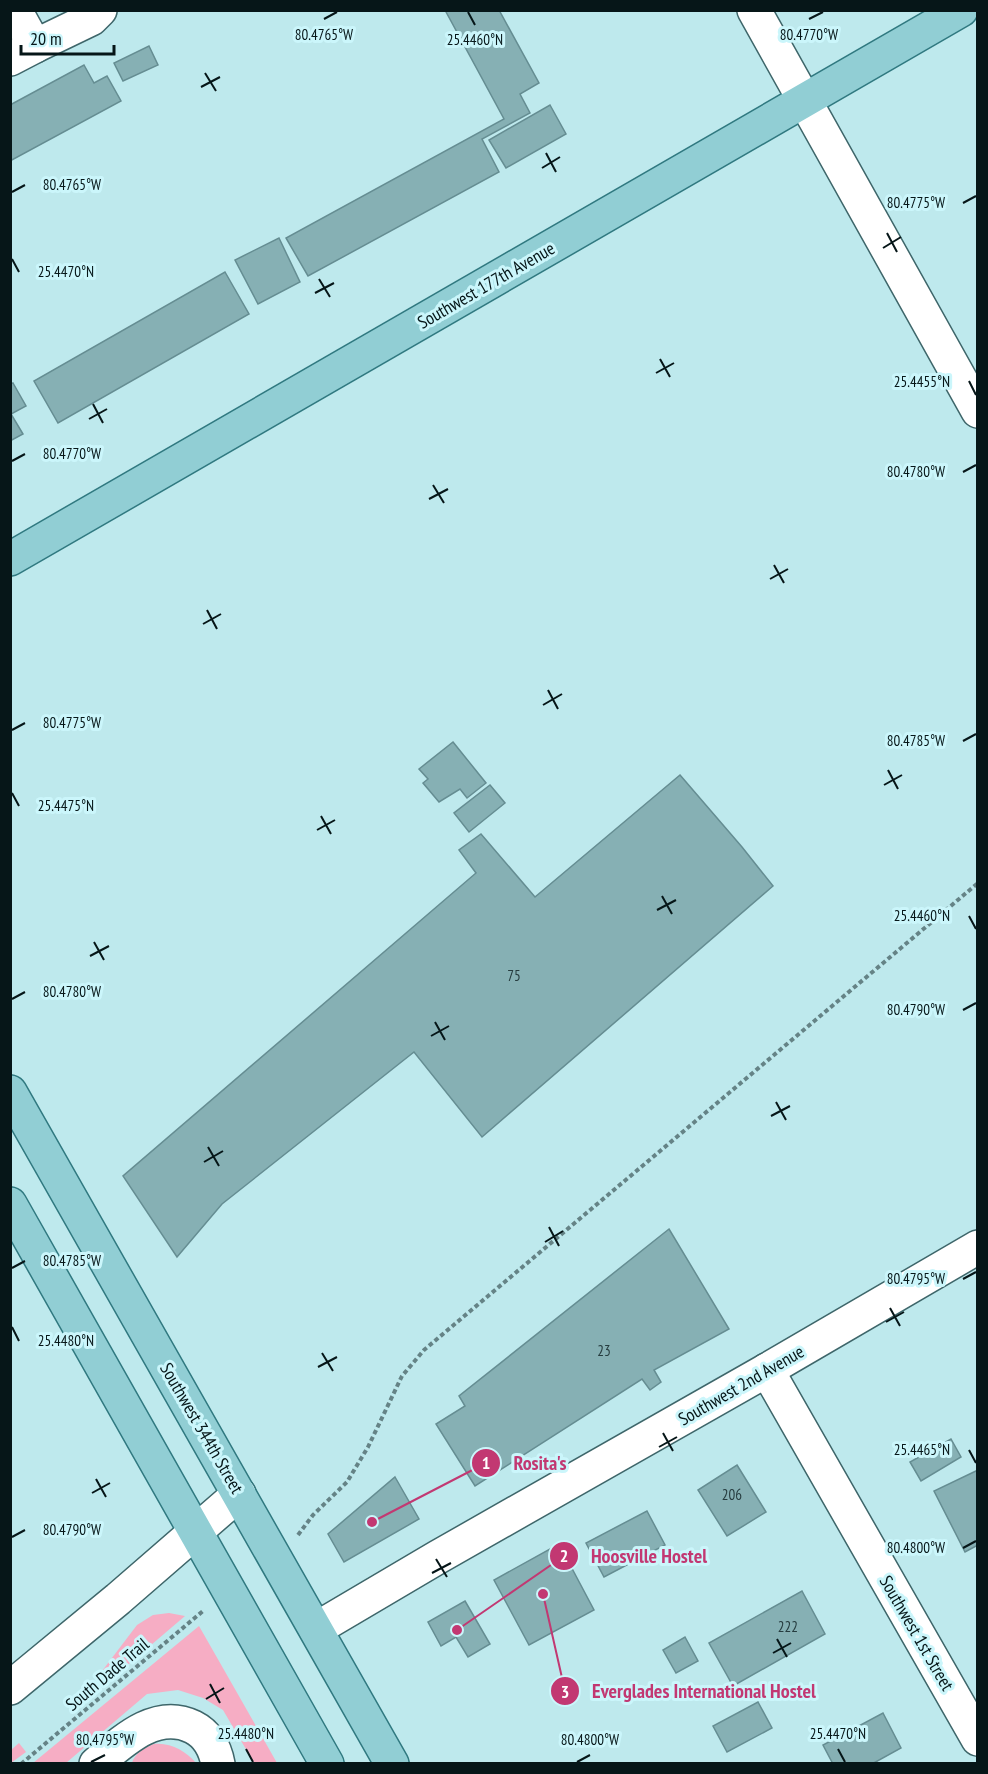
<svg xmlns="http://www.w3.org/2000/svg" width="988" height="1774" font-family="'PT Sans Narrow',sans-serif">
  <rect width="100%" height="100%" fill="#bee9ed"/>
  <!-- green -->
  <g fill="#f6adc4">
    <path d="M169 1613 185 1616 103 1686 96 1679 137 1625 153 1615Z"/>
    <path d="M199 1626 277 1763H254L223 1710 203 1698 178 1690 147 1694 66 1763H33Z"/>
    <path d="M19 1743 26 1752 11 1763V1750Z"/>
    <path d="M154 1744C170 1742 186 1751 196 1763H132C134 1754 145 1747 154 1744Z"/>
  </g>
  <!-- building -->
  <g fill="#86b0b4" stroke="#658d92" stroke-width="1.5">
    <path d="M445 10H499L539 83 520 94 530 113 482 139 499 172 308 276 286 238 504 119Z"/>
    <path d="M149 46 158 65 123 81 114 63Z"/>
    <path d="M84 65 94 83 107 76 121 101 10 161V105Z"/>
    <path d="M550 105 566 134 506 168 489 140Z"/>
    <path d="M279 238 300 282 258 304 235 260Z"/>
    <path d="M225 272 249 314 58 423 34 381Z"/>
    <path d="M13 383 26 406 11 414 23 434 10 441V384Z"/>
    <path d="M453 742 486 783 467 798 460 789 439 802 423 783 428 779 419 769Z"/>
    <path d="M680 775 742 847 773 886 482 1137 414 1052 222 1204 177 1257 123 1176 476 873 459 850 481 834 535 897Z"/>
    <path d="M490 785 505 803 469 832 454 813Z"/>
    <path d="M669 1229 729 1329 654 1370 661 1382 650 1390 642 1379 475 1486 436 1424 465 1406 459 1396Z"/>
    <path d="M951 1439 961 1457 921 1481 910 1462Z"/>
    <path d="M737 1465 766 1512 727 1536 698 1490Z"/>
    <path d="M978 1470V1545L965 1552 934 1491Z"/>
    <path d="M395 1477 419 1519 344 1562 328 1534Z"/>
    <path d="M647 1511 665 1545 604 1577 586 1543Z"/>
    <path d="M559 1544 594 1610 529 1645 494 1580Z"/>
    <path d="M802 1591 825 1634 733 1686 709 1643Z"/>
    <path d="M465 1601 490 1644 468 1657 456 1637 441 1646 428 1622Z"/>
    <path d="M685 1637 698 1661 676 1673 663 1650Z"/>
    <path d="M758 1702 772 1728 727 1752 713 1726Z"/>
    <path d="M883 1713 901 1748 872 1764H833L823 1745Z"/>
  </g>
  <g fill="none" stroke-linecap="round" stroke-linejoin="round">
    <defs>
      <g id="minor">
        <path d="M754 10 978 411"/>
        <path d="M35 46 91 19 100 10"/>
        <path d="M10 59 35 46 15 10"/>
        <path d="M767 1370 978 1739"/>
        <path d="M316 1629 438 1557 767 1370 978 1247"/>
        <path d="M10 1688 118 1599 239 1494"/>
        <path d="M96 1764C123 1741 156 1709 193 1727 207 1734 215 1748 218 1764"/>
      </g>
      <g id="major">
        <path d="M10 559 961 10"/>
        <path d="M10 1092 392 1764"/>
        <path d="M10 1204 327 1764"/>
      </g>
    </defs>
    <!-- minor casing -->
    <use href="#minor" stroke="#3e666a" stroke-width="36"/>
    <!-- major casing -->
    <use href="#major" stroke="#307980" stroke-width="36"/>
    <!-- path -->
    <g stroke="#658386" stroke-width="4" stroke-dasharray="4.5 3" stroke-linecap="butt">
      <path d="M298 1535 313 1515 347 1482 368 1447 402 1376 424 1350 978 883"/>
      <path d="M21 1764 203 1611"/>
    </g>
    <!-- minor -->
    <use href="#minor" stroke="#fff" stroke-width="33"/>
    <!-- major -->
    <use href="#major" stroke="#91ced4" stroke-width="33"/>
  </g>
  <!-- ticks -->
  <path fill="none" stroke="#061618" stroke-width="2" d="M468 12 475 25M324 19 337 12M809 19 823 12M205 73 216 91M201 87 220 77M546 153 556 172M542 168 560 157M12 192 25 185M963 203 976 196M887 233 897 252M883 248 901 237M12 259 19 272M319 279 330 297M315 293 334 283M660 359 670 377M656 373 674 363M969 381 976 395M93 404 103 423M89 419 107 409M12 461 25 454M963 472 976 465M433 485 444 503M429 499 448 489M774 565 784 583M770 579 788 569M207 610 217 629M203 624 221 614M548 690 558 709M543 705 562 694M12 730 25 723M963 741 976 734M888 770 898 789M884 785 902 775M12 793 19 806M321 816 331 834M317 830 335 820M662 896 672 914M657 910 676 900M969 916 976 929M94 942 104 960M90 956 109 946M12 999 25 992M963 1010 976 1003M435 1022 445 1040M431 1036 449 1026M776 1102 786 1120M771 1116 790 1106M208 1147 219 1166M204 1162 223 1151M549 1227 559 1246M545 1242 563 1231M12 1268 25 1261M963 1279 976 1272M890 1308 900 1326M886 1322 904 1312M12 1327 19 1341M322 1353 333 1371M318 1367 337 1357M663 1433 673 1451M659 1447 677 1437M969 1450 976 1463M96 1479 106 1497M92 1493 110 1483M12 1537 25 1530M963 1548 976 1541M436 1559 447 1577M432 1573 451 1563M777 1639 787 1657M773 1653 791 1643M210 1684 220 1703M206 1699 224 1688M246 1749 253 1762M838 1749 845 1762M91 1762 105 1755M577 1762 590 1755"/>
  <g text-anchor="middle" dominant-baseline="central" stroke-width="6" stroke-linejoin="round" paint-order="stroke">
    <!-- number labels -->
    <g font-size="15" fill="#263c3f">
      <text x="514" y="975">75</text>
      <text x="604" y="1350">23</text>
      <text x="732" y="1494">206</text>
      <text x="788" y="1626">222</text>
    </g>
    <!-- street labels -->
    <g font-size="18" fill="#061618" stroke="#cbf6fb">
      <text transform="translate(486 285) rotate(-30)">Southwest 177th Avenue</text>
      <text transform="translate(741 1385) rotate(-30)">Southwest 2nd Avenue</text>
      <text transform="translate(202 1428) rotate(60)">Southwest 344th Street</text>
      <text transform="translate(917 1633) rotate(60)">Southwest 1st Street</text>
      <text transform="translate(107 1674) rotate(-40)">South Dade Trail</text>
    </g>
  </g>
  <g font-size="15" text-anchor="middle" fill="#061618" stroke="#cbf6fb" stroke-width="6" stroke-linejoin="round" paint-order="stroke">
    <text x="324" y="40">80.4765°W</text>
    <text x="809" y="40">80.4770°W</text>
    <text x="475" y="45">25.4460°N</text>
    <text x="72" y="190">80.4765°W</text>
    <text x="916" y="208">80.4775°W</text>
    <text x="66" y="277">25.4470°N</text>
    <text x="922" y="387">25.4455°N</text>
    <text x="72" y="459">80.4770°W</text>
    <text x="916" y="477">80.4780°W</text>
    <text x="72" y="728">80.4775°W</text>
    <text x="916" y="746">80.4785°W</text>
    <text x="66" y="811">25.4475°N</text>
    <text x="922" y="921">25.4460°N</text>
    <text x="72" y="997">80.4780°W</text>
    <text x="916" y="1015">80.4790°W</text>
    <text x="72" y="1266">80.4785°W</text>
    <text x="916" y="1284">80.4795°W</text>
    <text x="66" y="1346">25.4480°N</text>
    <text x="922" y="1455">25.4465°N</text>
    <text x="72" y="1535">80.4790°W</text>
    <text x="916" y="1553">80.4800°W</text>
    <text x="246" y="1739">25.4480°N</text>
    <text x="838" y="1739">25.4470°N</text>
    <text x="105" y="1745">80.4795°W</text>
    <text x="590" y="1745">80.4800°W</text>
  </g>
  <!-- callouts -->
  <path fill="none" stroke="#c23872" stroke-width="2" d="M372 1522L486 1463M457 1630L564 1556M543 1594L565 1691"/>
  <g fill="#c23872" stroke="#cbf6fb" stroke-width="2">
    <circle cx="372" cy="1522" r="6"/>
    <circle cx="457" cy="1630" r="6"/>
    <circle cx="543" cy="1594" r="6"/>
    <circle cx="486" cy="1463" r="15"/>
    <circle cx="564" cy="1556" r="15"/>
    <circle cx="565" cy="1691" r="15"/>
  </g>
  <g font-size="18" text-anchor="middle" font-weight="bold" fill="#fff">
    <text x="486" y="1469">1</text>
    <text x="564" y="1562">2</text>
    <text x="565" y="1698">3</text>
  </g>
  <g font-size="20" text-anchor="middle" font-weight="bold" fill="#c23872" stroke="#cbf6fb" stroke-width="6" stroke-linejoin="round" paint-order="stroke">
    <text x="540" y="1470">Rosita's</text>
    <text x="649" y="1563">Hoosville Hostel</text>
    <text x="704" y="1698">Everglades International Hostel</text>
  </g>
  <!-- border -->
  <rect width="988" height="1774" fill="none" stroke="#061618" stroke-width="24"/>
  <!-- scale -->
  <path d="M21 45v9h93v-9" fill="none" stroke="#061618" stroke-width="3"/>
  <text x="30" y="45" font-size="18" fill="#061618" stroke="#cbf6fb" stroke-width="4.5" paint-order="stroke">20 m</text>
</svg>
